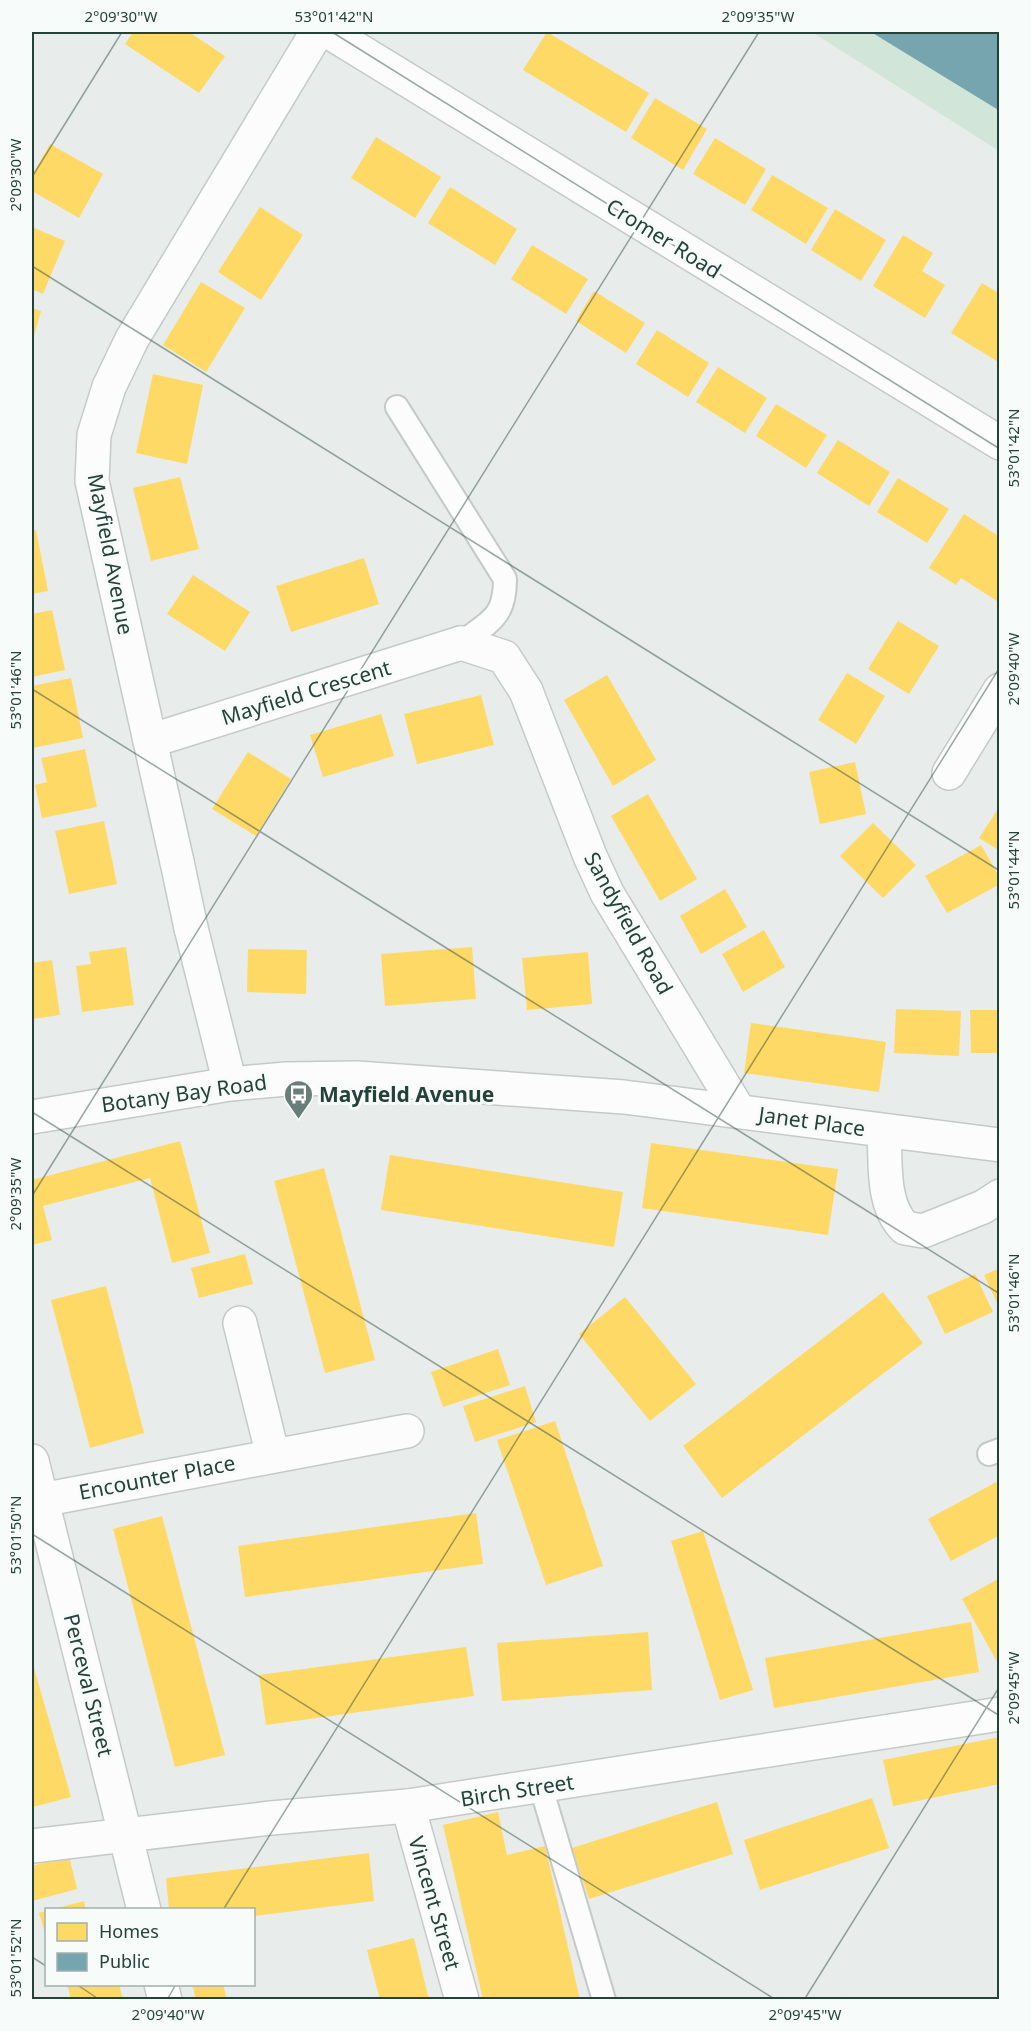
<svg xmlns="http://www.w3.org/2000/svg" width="1031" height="2031" font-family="'Noto Sans',sans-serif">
  <rect width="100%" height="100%" fill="#e8edeb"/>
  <!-- green -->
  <path fill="#d1e6d8" d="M812 32H999V151Z"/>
  <!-- homes -->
  <g fill="#ffd966">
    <path d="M133 32H189L225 56 199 93 125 44Z"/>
    <path d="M547 32 649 93 626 132 523 70Z"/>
    <path d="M655 98 707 129 683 170 631 138Z"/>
    <path d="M376 137 441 177 415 218 351 178Z"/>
    <path d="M715 138 766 169 745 205 693 174Z"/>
    <path d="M50 144 103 174 79 218 32 191V176Z"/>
    <path d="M772 175 828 208 806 244 751 210Z"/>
    <path d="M450 187 517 229 495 265 428 223Z"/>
    <path d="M260 207 303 235 261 300 218 272Z"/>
    <path d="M835 209 886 240 861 281 811 250Z"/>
    <path d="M32 227 65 241 43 294 32 289Z"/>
    <path d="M903 235 933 253 922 271 945 285 925 318 873 286Z"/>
    <path d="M532 245 588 279 566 314 511 279Z"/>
    <path d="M201 282 245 308 206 372 163 345Z"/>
    <path d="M982 283 1000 294V363L951 333Z"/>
    <path d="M594 291 645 323 626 353 576 321Z"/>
    <path d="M32 308 41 311 32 343Z"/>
    <path d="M657 330 709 363 688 397 636 364Z"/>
    <path d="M718 367 767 398 745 433 696 402Z"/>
    <path d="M153 374 203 385 187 464 136 453Z"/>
    <path d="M776 404 827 435 806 468 756 436Z"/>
    <path d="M838 440 890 472 869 506 817 473Z"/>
    <path d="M180 477 199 549 151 561 133 488Z"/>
    <path d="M898 478 949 509 927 543 877 512Z"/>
    <path d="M964 514 1000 537V603L961 578 956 585 929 568Z"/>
    <path d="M36 530 48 591 32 594V531Z"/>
    <path d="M364 558 379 604 291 632 276 586Z"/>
    <path d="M193 575 250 612 225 651 167 614Z"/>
    <path d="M52 610 65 670 32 677V614Z"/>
    <path d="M898 621 939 646 909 694 868 669Z"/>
    <path d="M847 673 885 696 856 744 818 720Z"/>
    <path d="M607 675 656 760 613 786 564 700Z"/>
    <path d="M71 678 83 738 32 748V686Z"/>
    <path d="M481 695 494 745 417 764 404 714Z"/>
    <path d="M381 714 394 756 323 777 310 735Z"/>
    <path d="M85 749 97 807 42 818 35 785 47 782 41 758Z"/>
    <path d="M248 752 291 779 256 836 212 809Z"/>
    <path d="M855 762 866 814 820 824 809 772Z"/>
    <path d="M648 794 697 879 660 901 611 816Z"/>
    <path d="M1000 806V851L979 838Z"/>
    <path d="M104 821 117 884 69 894 55 831Z"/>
    <path d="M873 823 916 865 883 898 840 856Z"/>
    <path d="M981 845 1000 878V884L947 913 925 876Z"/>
    <path d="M725 889 747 927 701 954 680 916Z"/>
    <path d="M764 930 785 967 743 992 722 954Z"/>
    <path d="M126 947 134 1005 82 1012 76 966 91 964 89 952Z"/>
    <path d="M472 947 476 999 385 1006 381 954Z"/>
    <path d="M248 949 307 950 306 994 247 992Z"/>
    <path d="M588 952 592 1004 527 1010 522 958Z"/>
    <path d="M52 960 60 1015 32 1019V963Z"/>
    <path d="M896 1009 961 1011 959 1056 894 1053Z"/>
    <path d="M970 1010H1000V1053H971Z"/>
    <path d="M751 1023 886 1042 879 1092 744 1073Z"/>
    <path d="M180 1141 210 1253 172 1263 150 1178 43 1206 52 1240 32 1245V1180Z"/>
    <path d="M651 1143 838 1169 828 1235 642 1208Z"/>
    <path d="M390 1155 623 1192 614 1247 381 1210Z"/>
    <path d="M324 1168 375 1360 325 1373 274 1181Z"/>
    <path d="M245 1254 253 1284 199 1298 191 1268Z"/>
    <path d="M1000 1268V1309L984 1275Z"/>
    <path d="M975 1274 993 1312 945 1334 927 1296Z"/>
    <path d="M106 1286 144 1433 90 1448 51 1300Z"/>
    <path d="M883 1292 923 1343 722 1498 683 1446Z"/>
    <path d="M625 1297 696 1384 650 1421 579 1334Z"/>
    <path d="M498 1349 510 1385 443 1407 431 1372Z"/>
    <path d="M525 1386 536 1422 475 1442 463 1406Z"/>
    <path d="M555 1421 603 1566 546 1585 497 1440Z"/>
    <path d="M1000 1480V1535L951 1561 928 1519Z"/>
    <path d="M476 1513 483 1564 245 1597 238 1546Z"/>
    <path d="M162 1516 225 1755 175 1767 113 1529Z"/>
    <path d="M703 1531 753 1690 720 1700 671 1541Z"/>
    <path d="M1000 1578V1667L962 1599Z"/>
    <path d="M971 1622 979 1672 774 1708 765 1658Z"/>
    <path d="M648 1632 652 1690 502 1701 497 1643Z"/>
    <path d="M466 1647 474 1696 266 1725 259 1675Z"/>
    <path d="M32 1661 71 1797 33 1807 32 1801Z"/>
    <path d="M1000 1737V1784L893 1806 883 1760Z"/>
    <path d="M872 1798 889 1848 760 1890 744 1840Z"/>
    <path d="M717 1802 733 1854 589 1899 572 1848Z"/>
    <path d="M498 1812 507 1855 545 1846 580 2000H483L443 1825Z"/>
    <path d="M369 1853 374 1901 254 1916V1910H169L166 1878Z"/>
    <path d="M69 1856 77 1889 32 1901V1866Z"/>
    <path d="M84 1901 86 1910H54V1909Z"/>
    <path d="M46 1911V1937L39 1913Z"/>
    <path d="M414 1938 429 2000H380L367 1950Z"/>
    <path d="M67 1984H119L123 2000H71Z"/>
    <path d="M192 1984H223L227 2000H196Z"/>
  </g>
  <!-- public -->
  <path fill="#76a5af" d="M871 32H1000V111Z"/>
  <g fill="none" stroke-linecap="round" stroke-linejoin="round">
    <defs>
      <g id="service">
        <path d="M397 407 505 579C505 618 490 621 461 643"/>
        <path d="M989 1454 1000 1450"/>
        <path d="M541 1787 604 2000"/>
      </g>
      <g id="pedestrian">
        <path d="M461 643 504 657 526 691"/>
        <path d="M177 862 191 928"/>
      </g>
      <g id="minor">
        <path d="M329 32 1000 443"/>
        <path d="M526 691 590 856 607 893 739 1111"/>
        <path d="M150 741 461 643"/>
        <path d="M949 773 1000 690"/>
        <path d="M177 862 92 481 94 435 109 387 132 339 317 32"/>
        <path d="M191 928 230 1084"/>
        <path d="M32 1117 230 1084 286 1079 357 1078 624 1097 1000 1145"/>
        <path d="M884 1131C886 1163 881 1204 905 1228L923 1231 983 1207 1000 1196"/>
        <path d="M240 1323 273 1456"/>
        <path d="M32 1461 144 1910"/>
        <path d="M41 1500 407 1431"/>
        <path d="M408 1806 462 2000"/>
        <path d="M32 1846 271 1818 408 1806 1000 1714"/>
        <path d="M161 1984 165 2000"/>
      </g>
    </defs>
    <!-- service casing -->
    <use href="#service" stroke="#c5cac8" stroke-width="26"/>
    <!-- pedestrian casing -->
    <use href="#pedestrian" stroke="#c5cac8" stroke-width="36"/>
    <!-- minor casing -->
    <use href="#minor" stroke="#c5cac8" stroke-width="36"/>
    <!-- service -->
    <use href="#service" stroke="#fcfcfc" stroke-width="22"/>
    <!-- pedestrian -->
    <use href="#pedestrian" stroke="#fcfcfc" stroke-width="33"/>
    <!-- minor -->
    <use href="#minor" stroke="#fcfcfc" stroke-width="33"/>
  </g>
  <!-- ticks -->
  <path fill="none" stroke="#24423a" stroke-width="1.5" stroke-opacity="0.45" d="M332 32 1000 449M32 177 122 32M32 266 1000 871M32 689 1000 1294M32 1112 1000 1716M32 1196 759 32M32 1534 776 2000M223 1910 1000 667M32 1957 46 1966M76 1984 100 2000M167 2000 176 1984M804 2000 1000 1686"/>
  <!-- icons -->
  <defs>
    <symbol id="bus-pin" viewBox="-11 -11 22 30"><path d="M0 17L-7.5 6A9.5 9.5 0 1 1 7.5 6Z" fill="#697e78" stroke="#f7fbf9"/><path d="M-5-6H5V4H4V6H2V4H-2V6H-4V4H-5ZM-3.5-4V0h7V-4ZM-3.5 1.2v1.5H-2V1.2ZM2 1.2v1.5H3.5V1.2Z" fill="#fff"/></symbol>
  </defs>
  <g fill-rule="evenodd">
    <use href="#bus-pin" x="282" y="1078" width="33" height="45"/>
  </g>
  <g text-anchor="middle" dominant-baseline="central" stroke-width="6" stroke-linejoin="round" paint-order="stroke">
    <!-- street labels -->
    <g font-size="21" fill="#24423a" stroke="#f7fbf9">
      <text transform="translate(664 238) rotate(32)">Cromer Road</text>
      <text transform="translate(111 554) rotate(79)">Mayfield Avenue</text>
      <text transform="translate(306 692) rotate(-17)">Mayfield Crescent</text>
      <text transform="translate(629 923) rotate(61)">Sandyfield Road</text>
      <text transform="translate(184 1093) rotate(-8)">Botany Bay Road</text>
      <text transform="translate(812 1121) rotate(8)">Janet Place</text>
      <text transform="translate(157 1477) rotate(-11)">Encounter Place</text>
      <text transform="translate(89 1685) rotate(76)">Perceval Street</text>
      <text transform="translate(517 1790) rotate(-9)">Birch Street</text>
      <text transform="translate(435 1903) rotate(74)">Vincent Street</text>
    </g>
    <!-- poi labels -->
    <g font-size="21" font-weight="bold" fill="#24423a" stroke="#f7fbf9" text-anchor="start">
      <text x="319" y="1094">Mayfield Avenue</text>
    </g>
  </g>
  <!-- border -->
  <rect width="1031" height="2031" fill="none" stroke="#f7fbf9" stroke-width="66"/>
  <!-- legend -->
  <rect x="45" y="1908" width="210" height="78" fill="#f7fbf9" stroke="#a3b1ad" stroke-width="1.5"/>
  <rect x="57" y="1923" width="30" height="18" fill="#ffd966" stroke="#a3b1ad" stroke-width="1.5"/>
  <text x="99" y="1938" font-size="18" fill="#24423a">Homes</text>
  <rect x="57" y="1953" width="30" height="18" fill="#76a5af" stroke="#a3b1ad" stroke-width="1.5"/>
  <text x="99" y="1968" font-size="18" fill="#24423a">Public</text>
  <rect x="33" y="33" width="965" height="1965" fill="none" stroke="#24423a" stroke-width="2"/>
  <g font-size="15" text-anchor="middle" fill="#24423a">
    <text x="121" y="22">2°09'30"W</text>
    <text x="334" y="22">53°01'42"N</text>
    <text x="758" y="22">2°09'35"W</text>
    <text transform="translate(16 175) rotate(-90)" y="5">2°09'30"W</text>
    <text transform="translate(1014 448) rotate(-90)" y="5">53°01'42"N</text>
    <text transform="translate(1014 669) rotate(-90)" y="5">2°09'40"W</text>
    <text transform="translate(16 690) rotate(-90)" y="5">53°01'46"N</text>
    <text transform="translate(1014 870) rotate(-90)" y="5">53°01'44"N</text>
    <text transform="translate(16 1194) rotate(-90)" y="5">2°09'35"W</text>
    <text transform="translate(1014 1293) rotate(-90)" y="5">53°01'46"N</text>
    <text transform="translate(16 1535) rotate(-90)" y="5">53°01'50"N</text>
    <text transform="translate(1014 1688) rotate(-90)" y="5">2°09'45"W</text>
    <text transform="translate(16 1958) rotate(-90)" y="5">53°01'52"N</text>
    <text x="168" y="2020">2°09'40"W</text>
    <text x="805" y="2020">2°09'45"W</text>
  </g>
</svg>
